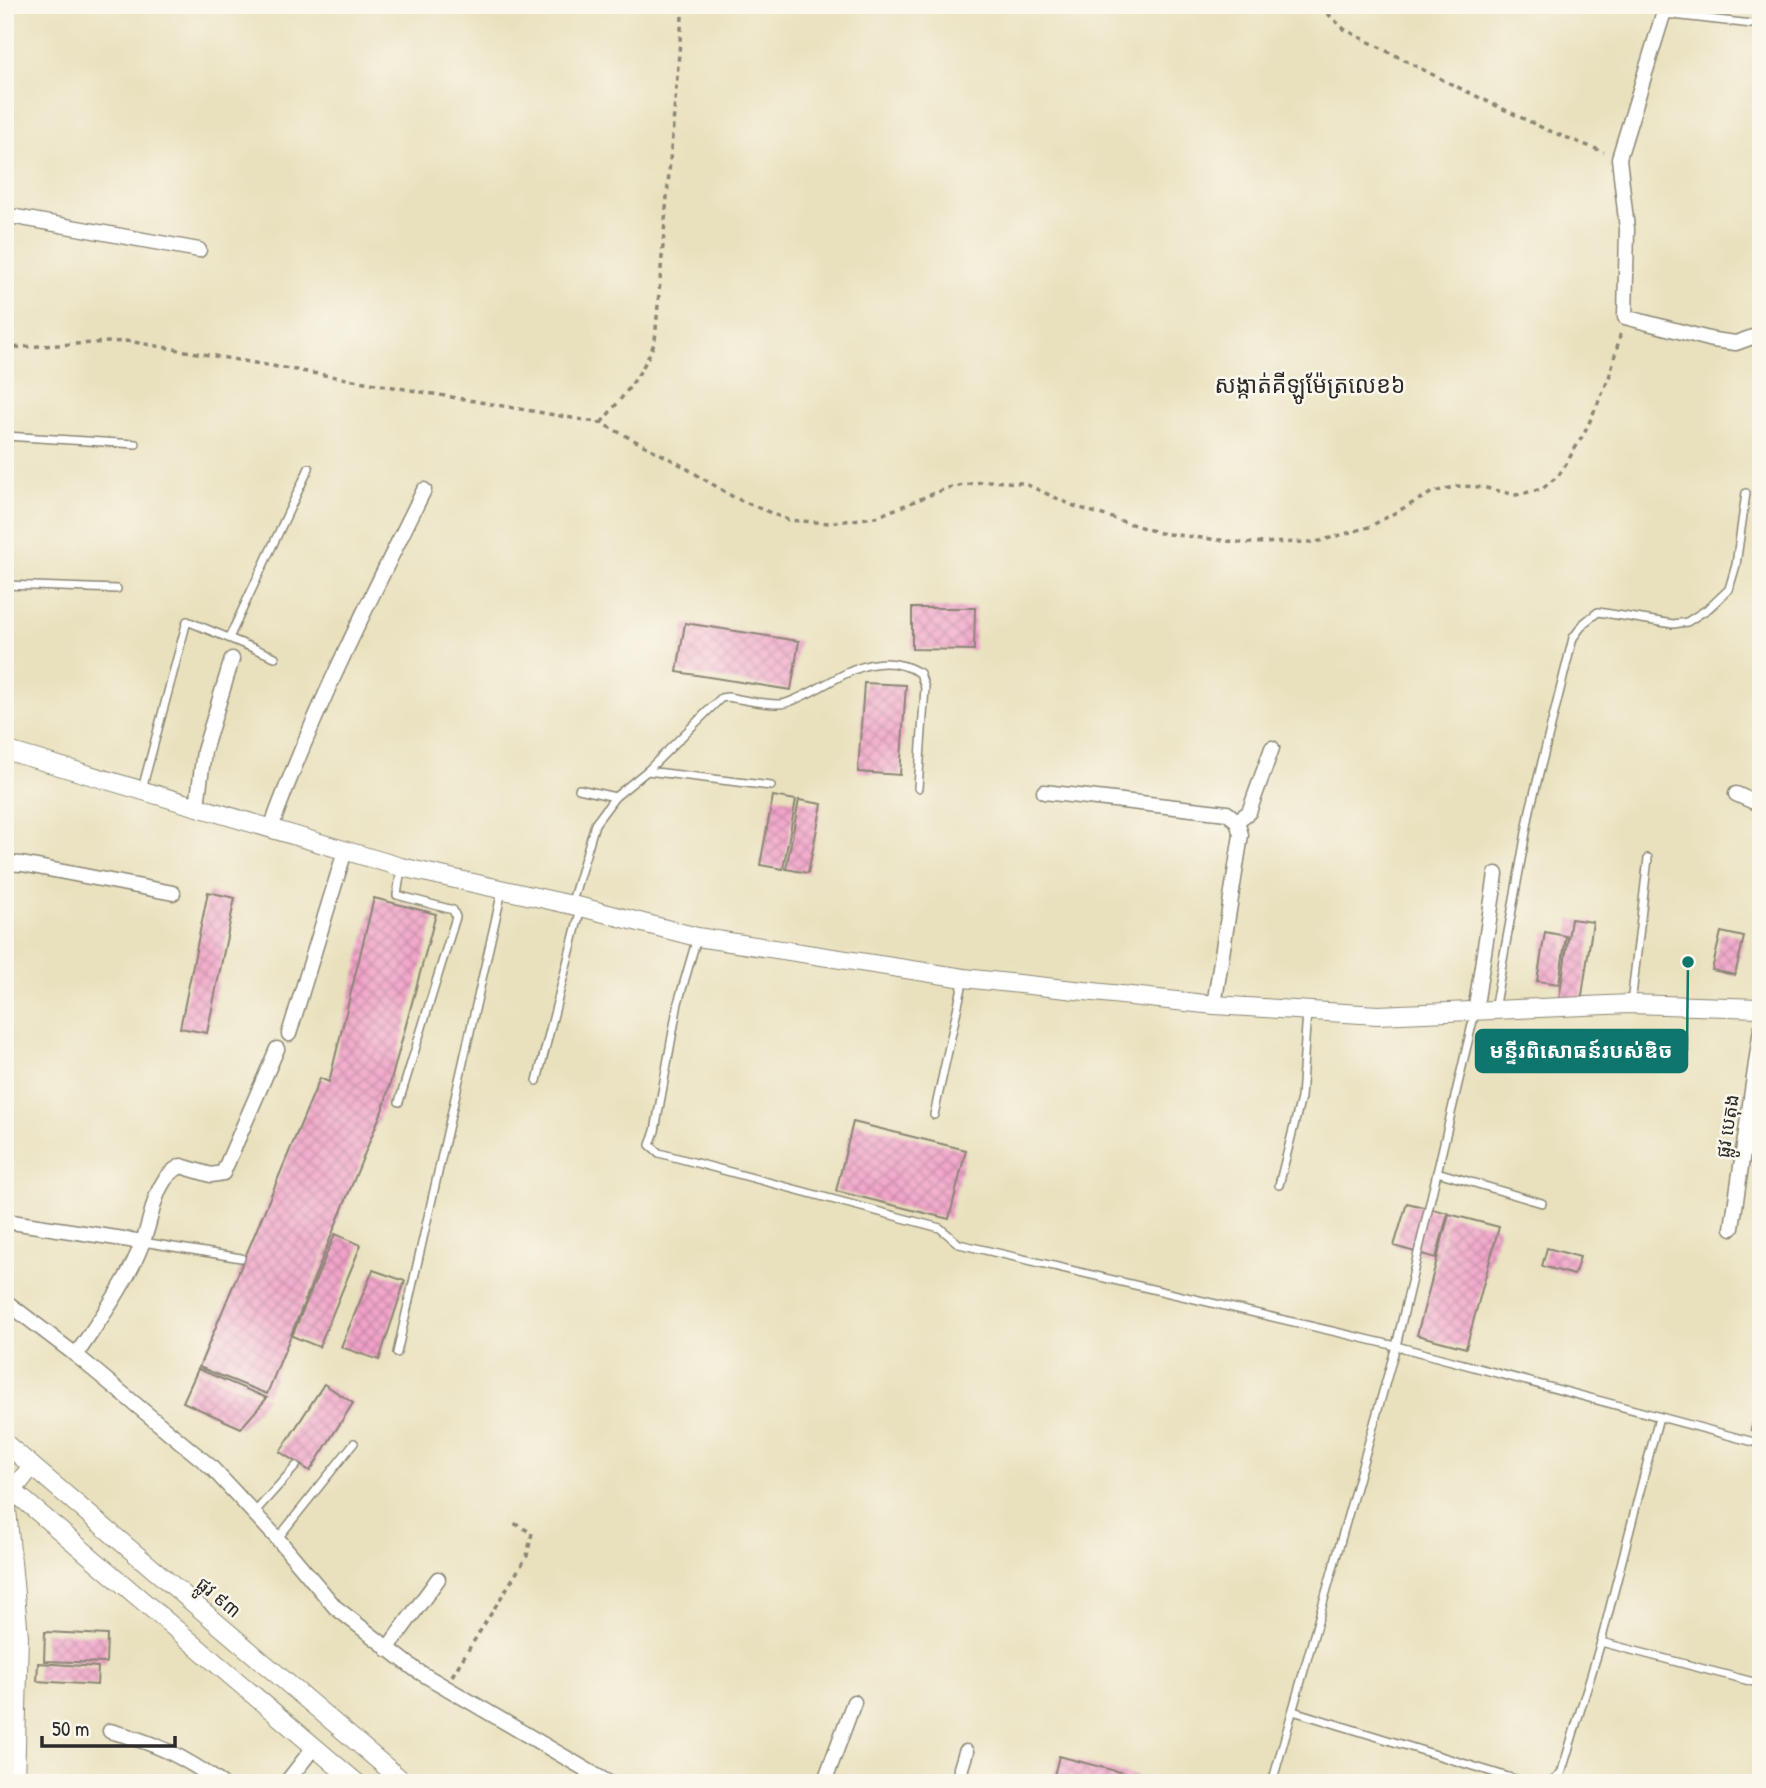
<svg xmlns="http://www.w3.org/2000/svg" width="1766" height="1788" font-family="'Patrick Hand','Noto Sans Khmer',sans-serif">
  <defs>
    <pattern id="building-cross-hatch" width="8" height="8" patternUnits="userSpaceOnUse" patternTransform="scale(1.75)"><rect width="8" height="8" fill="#f1a2c8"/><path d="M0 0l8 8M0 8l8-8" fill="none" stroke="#c384a3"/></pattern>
  </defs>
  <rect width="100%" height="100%" fill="#fbf7ec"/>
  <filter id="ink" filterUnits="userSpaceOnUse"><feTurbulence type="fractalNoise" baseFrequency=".0143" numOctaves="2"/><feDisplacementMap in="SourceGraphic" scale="14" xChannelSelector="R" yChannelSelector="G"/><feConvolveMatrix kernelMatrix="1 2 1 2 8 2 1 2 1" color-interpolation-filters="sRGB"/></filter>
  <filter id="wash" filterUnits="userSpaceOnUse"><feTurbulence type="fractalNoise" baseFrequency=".00686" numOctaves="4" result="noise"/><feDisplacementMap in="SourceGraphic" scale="28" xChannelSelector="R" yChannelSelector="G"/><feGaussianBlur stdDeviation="1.57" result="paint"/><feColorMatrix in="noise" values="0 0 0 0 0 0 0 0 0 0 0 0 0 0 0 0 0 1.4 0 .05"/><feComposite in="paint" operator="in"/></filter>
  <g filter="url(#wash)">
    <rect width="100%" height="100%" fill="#e9e1be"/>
    <g id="blocks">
      <!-- building -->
      <g fill="url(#building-cross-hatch)">
        <path d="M912 608H975L974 650 912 649Z"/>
        <path d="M685 623 799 641 791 690 677 672Z"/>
        <path d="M864 683 906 685 900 775 858 772Z"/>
        <path d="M773 796 796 800 783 869 760 865Z"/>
        <path d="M799 800 822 804 808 873 786 869Z"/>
        <path d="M208 892 235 898 207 1033 180 1028Z"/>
        <path d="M374 898 436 914 384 1106 267 1394 199 1367 320 1078 329 1082Z"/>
        <path d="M1571 919 1593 922 1581 1002 1559 999Z"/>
        <path d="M1545 932 1566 936 1559 984 1537 981Z"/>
        <path d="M1721 932 1744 937 1735 975 1712 970Z"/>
        <path d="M853 1122 966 1150 949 1219 836 1191Z"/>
        <path d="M1407 1203 1448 1213 1436 1258 1394 1246Z"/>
        <path d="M1449 1214 1499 1227 1466 1348 1417 1335Z"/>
        <path d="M335 1234 361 1245 319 1347 292 1336Z"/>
        <path d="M1547 1248 1580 1257 1574 1275 1542 1266Z"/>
        <path d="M373 1270 405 1281 379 1360 341 1347Z"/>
        <path d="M198 1369 267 1398 241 1428 183 1402Z"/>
        <path d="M324 1384 353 1403 310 1471 280 1452Z"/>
        <path d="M1760 1396H1761V1433L1751 1430Z"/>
        <path d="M45 1632 107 1635 106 1663 44 1661Z"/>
        <path d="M38 1663 98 1667 97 1685 37 1681Z"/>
        <path d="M1059 1756 1157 1782V1783H1052Z"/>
      </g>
    </g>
  </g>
  <g filter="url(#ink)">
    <use href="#blocks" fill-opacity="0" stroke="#8a8674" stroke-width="2"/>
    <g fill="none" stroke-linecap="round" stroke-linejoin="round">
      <defs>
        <g id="service">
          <path d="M1664 14 1761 25"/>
          <path d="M5 436 136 444"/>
          <path d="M5 585 117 589"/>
          <path d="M229 638 309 468"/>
          <path d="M647 771 771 786"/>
          <path d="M142 789 187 621 275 657"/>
          <path d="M579 789 615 797"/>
          <path d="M571 905 595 824 615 797 647 771 721 698 727 697C741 699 774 707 786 703 831 688 870 643 920 673L925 688 918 788"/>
          <path d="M697 938 678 1003 655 1131 650 1145 659 1153 940 1228 959 1244 1396 1346 1475 1012"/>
          <path d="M1631 1004 1648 858"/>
          <path d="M1494 1010 1530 810 1573 638 1584 623 1598 612 1673 624 1687 622 1709 608 1729 589 1736 565 1746 493"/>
          <path d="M537 1081 581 908"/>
          <path d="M399 1102 456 917 453 910 397 895 401 869"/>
          <path d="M934 1115 964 978"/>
          <path d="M1437 1172 1542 1203"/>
          <path d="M1279 1185 1301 1098 1307 1012"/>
          <path d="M143 1242 241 1258"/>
          <path d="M397 1353 502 891"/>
          <path d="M254 1513 296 1466"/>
          <path d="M278 1538 354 1443"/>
          <path d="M1601 1642 1761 1684"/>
          <path d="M1293 1711 1528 1783"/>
          <path d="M1272 1783 1396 1346 1761 1444"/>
          <path d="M1550 1783 1561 1774 1601 1642 1659 1417"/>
        </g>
        <g id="minor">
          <path d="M1666 5 1619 158 1627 229 1625 317 1713 340 1736 343 1761 334"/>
          <path d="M5 215 199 250"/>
          <path d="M1044 792 1227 813 1237 821 1241 835 1214 1005"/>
          <path d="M1736 794 1761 805"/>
          <path d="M197 806 204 751 232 659"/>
          <path d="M1237 821 1249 812 1272 748"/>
          <path d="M271 828C313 712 369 601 424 490"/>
          <path d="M5 863 22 864 173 893"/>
          <path d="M1475 1012 1496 874"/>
          <path d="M289 1034 345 851"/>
          <path d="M5 1221 143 1242"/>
          <path d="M1732 1228 1761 1029"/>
          <path d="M5 1301 76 1355 211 1467 277 1538 335 1607 416 1670 609 1783"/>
          <path d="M76 1355C100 1319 128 1282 143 1241 154 1214 153 1180 181 1166L211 1175 223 1173 277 1049"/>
          <path d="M387 1649 438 1579"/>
          <path d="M110 1731C156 1743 182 1756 221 1783"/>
          <path d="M286 1783 314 1747"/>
          <path d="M824 1783 854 1702"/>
          <path d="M960 1783 961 1768 966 1752"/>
        </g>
        <g id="tertiary">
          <path d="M5 750 401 867 581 907 697 937 964 978 1214 1005 1378 1015 1630 1004 1761 1008"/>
          <path d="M5 1443 405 1783"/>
          <path d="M5 1484 357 1783"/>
          <path d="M15 1783 19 1636 6 1499 32 1466"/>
        </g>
      </defs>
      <!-- service casing -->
      <use href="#service" stroke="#8a8674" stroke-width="10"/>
      <!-- minor casing -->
      <use href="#minor" stroke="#8a8674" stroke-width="17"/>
      <!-- tertiary casing -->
      <use href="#tertiary" stroke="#8a8674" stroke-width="20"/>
      <!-- path -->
      <g stroke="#8a8674" stroke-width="3.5" stroke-dasharray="5 5" stroke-linecap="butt">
        <path d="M1322 5 1327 13 1344 29 1447 82 1547 130 1604 152"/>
        <path d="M5 348 128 341 601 423 676 462 735 498 788 520 829 523 876 517 947 488 987 481 1023 483 1074 506 1160 533 1245 543 1316 542 1369 527 1431 493 1457 486 1482 487 1516 495 1542 489 1559 475 1585 432 1609 378 1621 332"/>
        <path d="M601 423C624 395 642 375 655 341L683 5"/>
        <path d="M452 1676 527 1556 532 1533 510 1521"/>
      </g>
      <!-- service -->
      <use href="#service" stroke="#fff" stroke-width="7"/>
      <!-- minor -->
      <use href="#minor" stroke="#fff" stroke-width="14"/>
      <!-- tertiary -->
      <use href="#tertiary" stroke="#fff" stroke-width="18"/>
    </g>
  </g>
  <g text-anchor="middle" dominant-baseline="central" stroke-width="5" stroke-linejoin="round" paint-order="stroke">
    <!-- street labels -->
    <g font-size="19" fill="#2b2b2b" stroke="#fbf7ec">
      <text transform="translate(1727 1126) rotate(-81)">ផ្លូវ បេតុង</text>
      <text transform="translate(219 1597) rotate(40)">ផ្លូវ ៩៣</text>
    </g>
    <!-- quarter labels -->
    <g font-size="23" fill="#2b2b2b" stroke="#fbf7ec">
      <text x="1310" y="384">សង្កាត់គីឡូម៉ែត្រលេខ៦</text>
    </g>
  </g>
  <!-- callouts -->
  <path fill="none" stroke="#0f766e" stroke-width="2.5" d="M1688 962L1687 1051"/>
  <circle fill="#0f766e" stroke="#fbf7ec" stroke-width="2.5" cx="1688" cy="962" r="7"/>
  <rect fill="#0f766e" stroke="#0f766e" stroke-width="2.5" x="1476" y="1030" width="211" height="42" rx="7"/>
  <g font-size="21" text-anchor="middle" font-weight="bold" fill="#fff">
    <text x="1581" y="1058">មន្ទីរពិសោធន៍របស់ឌិច</text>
  </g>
  <!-- margin -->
  <rect width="1766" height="1788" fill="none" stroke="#fbf7ec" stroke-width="28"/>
  <!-- scale -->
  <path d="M42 1736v10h133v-10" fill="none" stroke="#2b2b2b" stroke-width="3.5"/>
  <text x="52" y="1736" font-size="21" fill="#2b2b2b" stroke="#fbf7ec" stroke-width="5" paint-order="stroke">50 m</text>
</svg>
